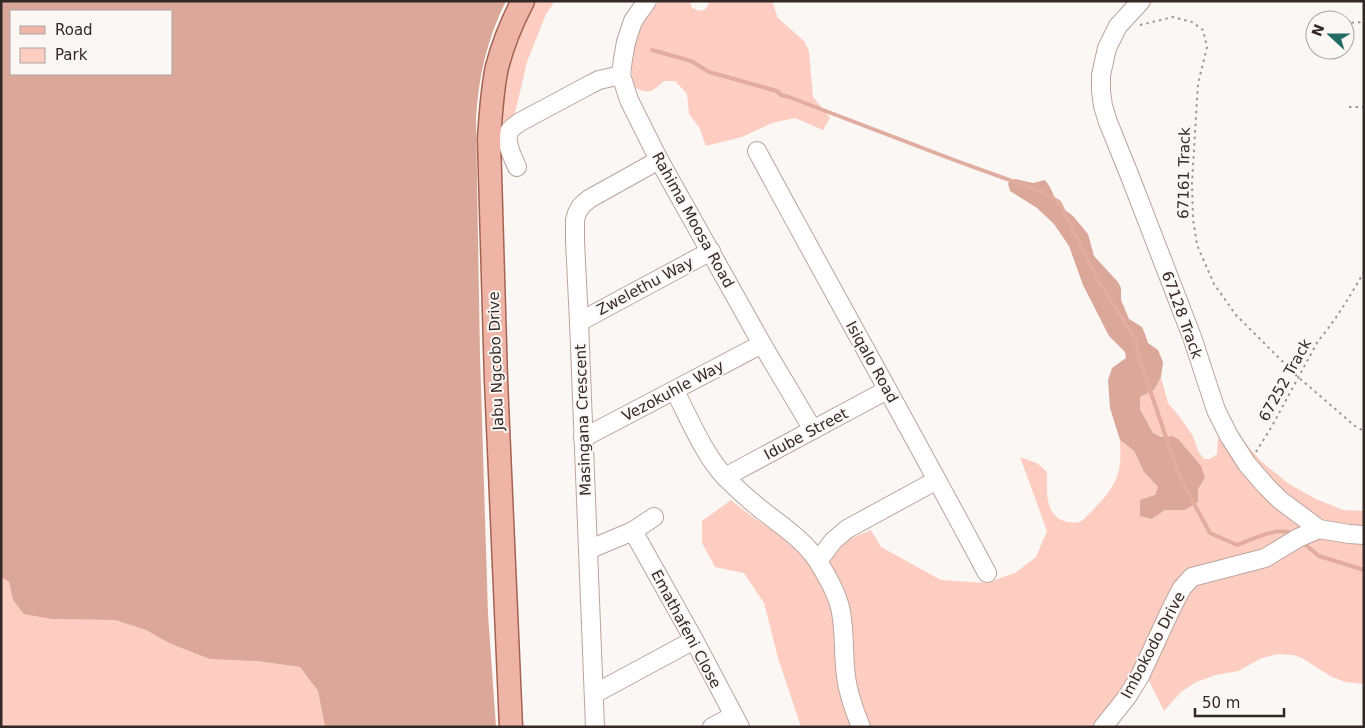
<svg xmlns="http://www.w3.org/2000/svg" width="1365" height="728" font-family="'DejaVu Sans',sans-serif">
  <rect width="100%" height="100%" fill="#fbf7f5"/>
  <!-- green -->
  <g fill="#fccdc0">
    <path d="M537 1H555L546 14 527 62 515 113 507 122H501C504 77 515 41 537 1Z"/>
    <path d="M660 1H690L692 8C702 12 706 13 709 1H772L778 18 804 41 809 51 813 97 830 118 823 130 795 118 772 123 742 137 706 146 699 127 689 114 687 94 675 81H664C652 92 649 95 634 87 626 55 638 25 660 1Z"/>
    <path d="M1161 377 1168 403 1179 416 1193 436 1198 451 1204 459H1210L1217 454 1218 439 1224 437 1242 440 1262 462 1289 484 1316 499 1343 510 1364 511V684L1345 682 1330 676 1302 658 1293 655 1278 654 1262 658 1238 671 1216 675 1196 682 1181 692 1164 711 1147 677 1122 693 1092 727H868L861 710 825 560 847 540 871 530 881 547 941 580 986 583 1015 573 1036 557 1047 531 1020 457 1037 463 1047 472C1047 489 1044 514 1064 521 1071 523 1077 524 1083 520 1099 503 1117 489 1120 464 1121 457 1120 448 1120 440L1134 451 1144 472 1158 487 1155 495 1152 519 1165 510H1185L1198 502V489L1205 478 1172 436 1161 437 1153 433 1140 409V397L1154 390Z"/>
    <path d="M731 500 751 516 781 536 807 561 830 595 853 727H801L778 658 764 603 744 573 715 567 702 543V521Z"/>
    <path d="M1 577 9 582 13 600 52 619 115 620 146 630 169 643 257 661 300 667 318 691 325 727H1Z"/>
  </g>
  <!-- forest -->
  <g fill="#daa799" fill-rule="evenodd">
    <path d="M1 1H506C487 39 478 78 476 120L480 356 488 614 496 727H325L318 691 300 667 257 661 210 659 169 643 146 630 115 620 52 619 24 614 13 600 9 582 1 577ZM11 11H171V74H11Z"/>
    <path d="M1015 179 1033 183 1045 180 1050 187 1058 205 1073 216 1088 234 1094 256 1118 282 1121 288V300L1129 319 1142 327 1145 334 1148 343 1158 350 1163 362 1161 377 1154 390 1140 397V409L1153 433 1161 437 1172 436 1178 439 1201 466 1205 478 1198 489V502L1185 510H1165L1152 519 1140 516V500L1155 495 1158 487 1144 472 1134 451 1120 440 1110 408 1108 380 1112 368 1126 358 1125 352 1109 336 1083 285 1069 246 1054 224 1037 208 1010 191 1008 183Z"/>
  </g>
  <g fill="none" stroke-linecap="round" stroke-linejoin="round">
    <!-- stream -->
    <g stroke="#e1ad9f" stroke-width="4">
      <path d="M652 50 691 61 709 72 777 91 781 95 789 97 954 160 1040 191 1059 202 1100 283 1136 341 1139 358 1180 478 1210 533 1237 545C1251 540 1280 525 1292 534"/>
      <path d="M1302 542 1319 556 1364 570"/>
    </g>
    <defs>
      <g id="minor">
        <path d="M647 1 642 8 633 21 626 42 623 59 621 75 629 100 659 160 762 344 813 430"/>
        <path d="M1141 1 1118 26 1107 48 1101 75V91L1103 106 1108 122 1131 179 1192 337 1216 410 1229 436 1247 464 1266 486 1280 500 1319 529 1349 534 1364 535"/>
        <path d="M757 151C833 292 912 432 987 573"/>
        <path d="M517 167C513 157 503 141 510 130 513 127 517 124 520 122L591 84 599 80 621 75"/>
        <path d="M579 322 711 251"/>
        <path d="M675 391C689 418 705 457 727 479 737 489 747 498 758 507 779 524 805 540 819 563 828 578 838 595 841 612 845 633 843 655 846 676 848 694 854 710 861 727"/>
        <path d="M583 438 762 344"/>
        <path d="M725 477 887 390"/>
        <path d="M633 531 654 517"/>
        <path d="M588 550 633 531 694 640 740 727"/>
        <path d="M818 561 833 541 847 529 937 480"/>
        <path d="M594 694 694 640"/>
        <path d="M595 727 579 322 575 241V220L577 213 581 206 589 199 659 160"/>
        <path d="M712 727 733 716"/>
        <path d="M1103 727 1127 697 1140 676 1173 605 1182 588 1192 577 1265 558 1298 538 1319 529"/>
      </g>
      <path id="major" d="M511 727 496 380 489 138C491 114 492 90 497 67 503 44 512 22 523 1"/>
    </defs>
    <!-- minor casing -->
    <use href="#minor" stroke="#bba49e" stroke-width="20"/>
    <!-- major casing -->
    <use href="#major" stroke="#a46352" stroke-width="25"/>
    <!-- path -->
    <g stroke="#9e9896" stroke-width="2" stroke-dasharray="2.5 4" stroke-linecap="butt">
      <path d="M1345 23 1364 22"/>
      <path d="M1140 25 1173 17 1192 22 1203 30 1207 47 1198 84 1192 183 1193 219 1197 245 1214 284 1236 315 1298 377 1355 426 1364 431"/>
      <path d="M1349 107H1364"/>
      <path d="M1256 452 1272 426 1318 341C1336 320 1350 296 1364 272"/>
    </g>
    <!-- minor -->
    <use href="#minor" stroke="#fff" stroke-width="18"/>
    <!-- major -->
    <use href="#major" stroke="#eeb4a5" stroke-width="22"/>
  </g>
  <g text-anchor="middle" dominant-baseline="central" stroke-width="4" stroke-linejoin="round" paint-order="stroke">
    <!-- street labels -->
    <g font-size="15" fill="#322927" stroke="#fbf7f5">
      <text transform="translate(1184 173) rotate(-89)">67161 Track</text>
      <text transform="translate(693 220) rotate(61)">Rahima Moosa Road</text>
      <text transform="translate(645 286) rotate(-28)">Zwelethu Way</text>
      <text transform="translate(1182 315) rotate(70)">67128 Track</text>
      <text transform="translate(496 361) rotate(-92)">Jabu Ngcobo Drive</text>
      <text transform="translate(872 362) rotate(61)">Isiqalo Road</text>
      <text transform="translate(1285 380) rotate(-61)">67252 Track</text>
      <text transform="translate(673 391) rotate(-28)">Vezokuhle Way</text>
      <text transform="translate(583 420) rotate(-92)">Masingana Crescent</text>
      <text transform="translate(806 434) rotate(-28)">Idube Street</text>
      <text transform="translate(686 629) rotate(62)">Emathafeni Close</text>
      <text transform="translate(1153 645) rotate(-62)">Imbokodo Drive</text>
    </g>
  </g>
  <!-- border -->
  <rect width="1365" height="728" fill="none" stroke="#322927" stroke-width="5"/>
  <!-- legend -->
  <rect x="10" y="10" width="162" height="65" fill="#fbf7f5" stroke="#aba5a3"/>
  <rect x="20" y="26" width="25" height="8" fill="#eeb4a5" stroke="#aba5a3"/>
  <text x="55" y="35" font-size="15" fill="#322927">Road</text>
  <rect x="20" y="48" width="25" height="15" fill="#fccdc0" stroke="#aba5a3"/>
  <text x="55" y="60" font-size="15" fill="#322927">Park</text>
  <!-- north arrow -->
  <g transform="translate(1330 35) rotate(291)"><circle r="24" fill="#fbf7f5" stroke="#aba5a3"/>
  <path d="M0-4L9 19L0 12L-9 19Z" fill="#226b64"/>
  <text y="-8" font-size="14" font-weight="bold" text-anchor="middle" fill="#322927">N</text>
  </g>
  <!-- scale -->
  <path d="M1195 708v8h89v-8" fill="none" stroke="#322927" stroke-width="2.5"/>
  <text x="1202" y="708" font-size="15" fill="#322927" stroke="#fbf7f5" stroke-width="4" paint-order="stroke">50 m</text>
</svg>
